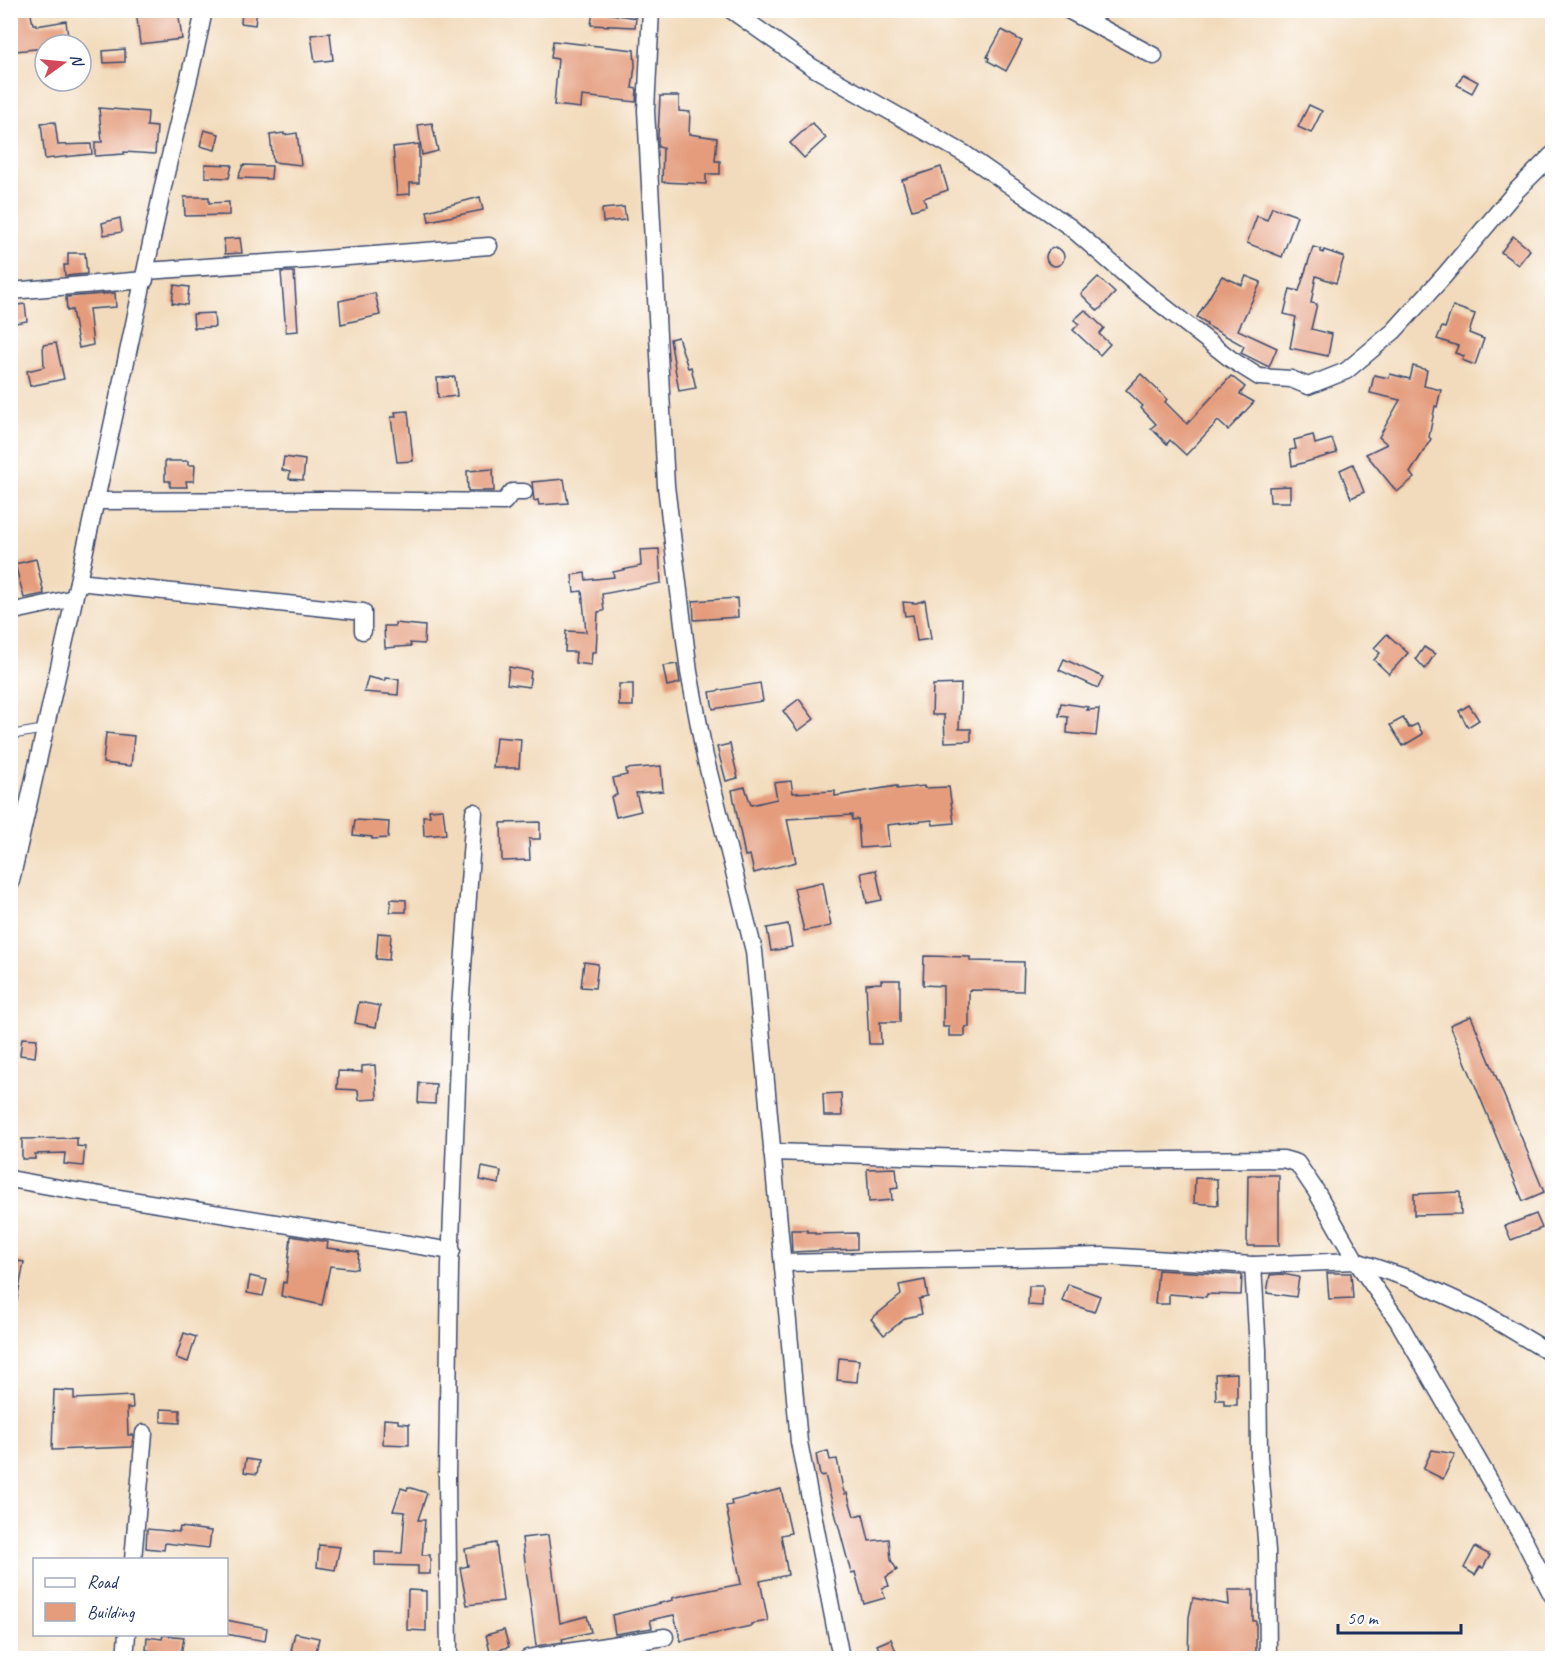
<svg xmlns="http://www.w3.org/2000/svg" width="1563" height="1669" font-family="Caveat,sans-serif">
  <rect width="100%" height="100%" fill="#fff"/>
  <filter id="ink" filterUnits="userSpaceOnUse"><feTurbulence type="fractalNoise" baseFrequency=".0167" numOctaves="2"/><feDisplacementMap in="SourceGraphic" scale="12" xChannelSelector="R" yChannelSelector="G"/><feConvolveMatrix kernelMatrix="1 2 1 2 8 2 1 2 1" color-interpolation-filters="sRGB"/></filter>
  <filter id="wash" filterUnits="userSpaceOnUse"><feTurbulence type="fractalNoise" baseFrequency=".008" numOctaves="4" result="noise"/><feDisplacementMap in="SourceGraphic" scale="24" xChannelSelector="R" yChannelSelector="G"/><feGaussianBlur stdDeviation="1.35" result="paint"/><feColorMatrix in="noise" values="0 0 0 0 0 0 0 0 0 0 0 0 0 0 0 0 0 1.4 0 .05"/><feComposite in="paint" operator="in"/></filter>
  <g filter="url(#wash)">
    <rect width="100%" height="100%" fill="#f2dbbc"/>
    <g id="blocks">
      <!-- building -->
      <g fill="#e49c7d">
        <path d="M13 10H30L33 24H36V26L66 21 69 45H45V48L16 51Z"/>
        <path d="M136 10H178L182 39 140 44Z"/>
        <path d="M242 10H257L255 25 241 23Z"/>
        <path d="M593 11 636 18 635 27 591 25Z"/>
        <path d="M1002 30 1022 41 1006 71 988 61 989 58 987 57Z"/>
        <path d="M330 33 333 60 315 62 311 35Z"/>
        <path d="M553 41 634 50 635 66 632 88 637 89 636 102 582 96 581 108 554 105 558 59 551 58Z"/>
        <path d="M125 49V62L104 63 103 51Z"/>
        <path d="M1463 74 1478 82 1472 93 1457 85Z"/>
        <path d="M660 96H679V111L690 112 689 134 717 138 715 161H720V174H706V184L662 182 663 148 658 147V136Z"/>
        <path d="M1309 105 1322 111 1311 133 1298 127Z"/>
        <path d="M99 108 148 112 147 126 157 127 155 154 124 152V154L95 156V142H102Z"/>
        <path d="M55 122 58 145 91 144 92 154 45 159 41 123Z"/>
        <path d="M432 123 438 151 422 155 418 125Z"/>
        <path d="M812 123 826 138 804 158 790 143Z"/>
        <path d="M204 130 219 134 215 150 200 146Z"/>
        <path d="M284 133V135L297 133 301 165 273 162 270 135Z"/>
        <path d="M419 144V183H410V194L397 195 393 147Z"/>
        <path d="M205 164 232 165 229 178 205 177Z"/>
        <path d="M243 165 272 166 271 179 238 178Z"/>
        <path d="M941 167 948 190 924 198 926 206 912 210 902 180Z"/>
        <path d="M184 197H209V203L229 202V215L185 216Z"/>
        <path d="M480 197 483 210 429 221 427 211Z"/>
        <path d="M624 207 626 220 603 222 602 209Z"/>
        <path d="M1272 207 1297 216 1282 257 1247 243 1257 216 1267 220Z"/>
        <path d="M120 218 122 232 104 235 102 223Z"/>
        <path d="M1513 236 1530 250 1518 265 1501 252Z"/>
        <path d="M240 238 242 253 225 254 224 239Z"/>
        <path d="M1313 247 1321 249V252L1323 253 1324 250 1344 257 1336 283 1316 276 1311 303 1317 304 1311 329 1332 334 1328 356 1290 348 1296 317 1284 314 1290 289 1299 291Z"/>
        <circle cx="1055" cy="257" r="9"/>
        <path d="M68 253H85L87 274 65 276 64 265H68Z"/>
        <path d="M281 272H294L298 331 286 332Z"/>
        <path d="M1222 276 1242 285 1246 276 1261 282 1238 330 1277 348 1269 367 1241 353 1244 346 1206 325 1207 323 1197 317Z"/>
        <path d="M1098 277 1115 293 1098 311 1081 294Z"/>
        <path d="M174 285 189 287 187 305 172 303Z"/>
        <path d="M115 293 116 307 89 309 93 345 79 348 72 310 67 311 66 297Z"/>
        <path d="M375 293 380 315 341 324 339 301Z"/>
        <path d="M25 304 27 321 10 324V306Z"/>
        <path d="M1453 306 1475 314 1469 333 1484 339 1475 365 1462 360 1464 356 1455 353 1458 346 1437 339 1442 327 1445 328Z"/>
        <path d="M1085 310 1104 328 1099 334 1110 344 1100 355 1073 330 1079 324 1074 320Z"/>
        <path d="M214 313 215 327 194 328 193 314Z"/>
        <path d="M678 337 688 368 691 367 696 388 679 391 670 339Z"/>
        <path d="M56 343 64 379 30 386 27 371 44 367 43 345Z"/>
        <path d="M1413 366 1427 370 1424 386 1441 390 1437 407 1435 406 1429 437 1431 439 1410 473 1414 478 1397 492 1366 454 1387 444 1379 437 1400 400 1370 393 1374 375 1389 378 1390 374 1410 379Z"/>
        <path d="M1141 374 1167 399 1165 402 1187 424 1231 376 1245 387 1240 394 1254 402 1228 430 1218 421 1186 455 1170 440 1167 444 1151 428 1156 424 1141 408 1143 406 1126 390Z"/>
        <path d="M455 377 457 396 438 398 437 378Z"/>
        <path d="M408 411 413 461 397 462 391 417H396L395 412Z"/>
        <path d="M1313 435 1315 444 1332 439 1337 453 1292 466 1290 450 1296 449 1294 440Z"/>
        <path d="M284 457 305 460 303 480 289 479 290 472 282 470Z"/>
        <path d="M165 461H188V465H195L194 481H186L187 487H170V481H165Z"/>
        <path d="M1353 464 1364 492 1351 498 1340 470Z"/>
        <path d="M493 469 494 491H468L467 471Z"/>
        <path d="M564 479 568 503 539 505 538 500 534 501 532 482Z"/>
        <path d="M1290 486V502H1270L1269 487Z"/>
        <path d="M659 549 661 583 602 594 604 611 598 612 596 652H592L591 665 575 663 576 652H565L566 631 586 632 582 591 574 592 572 575 585 573 586 580 614 577 613 572 641 566 640 550Z"/>
        <path d="M36 559 44 594 24 598 15 564Z"/>
        <path d="M737 598 738 617 694 620 693 601Z"/>
        <path d="M925 600 931 639 917 641 913 615 905 616 903 602 916 603Z"/>
        <path d="M395 623 425 626 424 644 410 643 411 646 385 648 384 626H395Z"/>
        <path d="M1387 634 1408 653 1389 674 1374 660 1380 653 1374 648Z"/>
        <path d="M1424 647 1435 654 1425 669 1416 659Z"/>
        <path d="M1064 659 1103 677 1098 688 1059 670Z"/>
        <path d="M677 664 680 683 667 686 663 666Z"/>
        <path d="M509 667 531 671 529 687 507 684Z"/>
        <path d="M368 677 385 681V678L399 679 398 695 364 692Z"/>
        <path d="M760 683 763 701 713 709 710 692Z"/>
        <rect x="619" y="684" width="14" height="22"/>
        <path d="M961 684 959 729H971V741L945 742 944 715H932L933 685Z"/>
        <path d="M799 699 814 719 798 731 783 711Z"/>
        <path d="M1061 703 1089 707 1087 710 1099 709 1096 736 1067 733 1068 717 1059 716Z"/>
        <path d="M1469 705 1479 720 1468 727 1459 711Z"/>
        <path d="M1403 718 1409 728 1417 724 1423 734 1403 746 1390 725Z"/>
        <path d="M106 733 134 736 131 766 103 763Z"/>
        <path d="M496 737 521 739 519 768H493Z"/>
        <path d="M730 744 738 778 726 781 717 747Z"/>
        <path d="M661 766 663 791 636 793 641 811 616 817 611 797 617 795 613 778 627 775 626 769Z"/>
        <path d="M791 781 793 793 835 791V796L897 786V789L924 786V788L949 787 954 823 933 825 932 820 887 825 889 846 860 848 858 819 852 820V815L787 819 796 862 754 873 750 855 745 856 732 790 745 787 751 805 777 799 774 783Z"/>
        <path d="M443 809 446 834 424 836 423 816H430L429 810Z"/>
        <path d="M355 820 389 822 388 838 372 839V837L353 835Z"/>
        <path d="M540 822V839H529L530 860 502 861 501 823Z"/>
        <path d="M876 870 882 900 867 903 861 873Z"/>
        <path d="M823 882 831 926 804 931 794 888Z"/>
        <path d="M391 899 406 900V912H390Z"/>
        <path d="M788 924 792 947 771 951 767 928Z"/>
        <path d="M378 933 391 934 389 960 376 959Z"/>
        <path d="M924 956 970 957V961L1024 962 1023 991 969 990V1027H965V1036H949V1027H943V986L923 985Z"/>
        <path d="M584 962 598 964 595 988 581 987Z"/>
        <path d="M881 980H900V1022H880L881 1044H869L866 984 881 983Z"/>
        <path d="M359 1002 380 1006 376 1027 355 1023Z"/>
        <path d="M1471 1016 1544 1192 1523 1201 1450 1025Z"/>
        <path d="M22 1038 37 1039 35 1057 20 1055Z"/>
        <path d="M375 1065 377 1099 359 1100 358 1090 337 1089 338 1071 362 1072V1066Z"/>
        <path d="M419 1083 436 1084 435 1104 418 1103Z"/>
        <path d="M841 1093 842 1116H824L823 1094Z"/>
        <path d="M77 1138V1146L85 1147 83 1166 64 1164 65 1153 35 1154V1159H22V1139Z"/>
        <path d="M482 1167 501 1171 499 1184 480 1180Z"/>
        <path d="M896 1168 898 1188 891 1189 892 1200 869 1202 867 1169Z"/>
        <path d="M1248 1175H1279V1246H1247Z"/>
        <path d="M1195 1178 1217 1179 1218 1205 1194 1203Z"/>
        <path d="M1460 1192 1461 1214 1414 1215V1194Z"/>
        <path d="M1536 1214 1542 1228 1511 1240 1505 1226Z"/>
        <path d="M791 1230H807V1232H815V1234L857 1233V1249L792 1252Z"/>
        <path d="M291 1236 328 1242 327 1248 359 1252 357 1269 330 1266 322 1305 281 1296 283 1282 286 1283Z"/>
        <path d="M10 1260 24 1262 17 1300 10 1299Z"/>
        <path d="M1158 1270 1242 1275 1241 1295 1207 1294 1206 1297 1169 1294V1304H1155Z"/>
        <path d="M1327 1273H1351L1353 1298 1329 1299Z"/>
        <path d="M1282 1274 1299 1277 1296 1297 1267 1293 1270 1275Z"/>
        <path d="M250 1276 267 1280 263 1296 247 1293Z"/>
        <path d="M925 1280 928 1297 919 1299 922 1314 906 1318 884 1335 871 1319 901 1295 899 1285Z"/>
        <path d="M1068 1284 1100 1296 1094 1312 1062 1301Z"/>
        <path d="M1029 1286H1043L1042 1306 1028 1305Z"/>
        <path d="M184 1333 196 1337 188 1362 176 1358Z"/>
        <path d="M839 1358 859 1360 857 1382 837 1380Z"/>
        <path d="M1237 1373V1405H1224V1400H1216L1215 1374Z"/>
        <path d="M54 1390 74 1391V1399L132 1396 133 1408H127L128 1435H133L132 1447 52 1450Z"/>
        <path d="M161 1409 180 1410V1423L161 1422Z"/>
        <path d="M384 1419 398 1420V1423L409 1424V1445L383 1444Z"/>
        <path d="M1432 1450 1455 1454 1443 1479 1423 1469Z"/>
        <path d="M828 1451 830 1460 837 1459 843 1489 845 1494 847 1493 854 1516 863 1514 869 1541 889 1539 891 1560 897 1570 886 1577 889 1586 882 1588 885 1598 864 1604 855 1572 851 1573 825 1475 820 1476 816 1454Z"/>
        <path d="M246 1459 259 1461 257 1474 244 1472Z"/>
        <path d="M408 1487 427 1493 418 1520H425L422 1555H430V1574H418V1566L375 1565V1552L402 1553 405 1512 393 1511 401 1488 407 1490Z"/>
        <path d="M781 1489 791 1533 781 1535 788 1575 760 1581 768 1621 751 1624V1626L681 1641 674 1615 650 1620 652 1628 615 1634 612 1615 673 1600 672 1598 685 1595 741 1584 726 1506 732 1505 731 1501Z"/>
        <path d="M180 1527 211 1531 209 1548 165 1543 164 1550 146 1548 147 1529 179 1532Z"/>
        <path d="M548 1535 560 1623 587 1616 591 1632 562 1639 563 1642 536 1646 522 1538Z"/>
        <path d="M496 1543 503 1601 467 1605 460 1568 468 1566 465 1549Z"/>
        <path d="M319 1545 340 1547 335 1570 317 1567Z"/>
        <path d="M1475 1547 1490 1555 1483 1568 1480 1567 1475 1575 1464 1568Z"/>
        <path d="M408 1590 426 1591V1631L407 1630Z"/>
        <path d="M1228 1590H1253V1621H1256V1659H1188L1189 1617 1193 1598 1229 1605Z"/>
        <path d="M226 1620 267 1628 265 1641 226 1634Z"/>
        <path d="M504 1630 509 1647 490 1652 486 1635Z"/>
        <path d="M295 1633 319 1638 315 1657 291 1651Z"/>
        <path d="M163 1635 184 1637 181 1655 146 1650 147 1637 162 1639Z"/>
        <path d="M891 1639 899 1659H883L877 1645Z"/>
      </g>
    </g>
  </g>
  <g filter="url(#ink)">
    <use href="#blocks" fill-opacity="0" stroke="#3b496c" stroke-width="1.5"/>
    <g fill="none" stroke-linecap="round" stroke-linejoin="round">
      <defs>
        <path id="lane" d="M10 735 45 729"/>
        <g id="street">
          <path d="M651 10 646 110 666 486 689 672 705 757 754 951 799 1442 841 1658"/>
          <path d="M731 10 812 67 965 154 1070 227 1143 290 1232 360 1259 377 1291 379 1308 386 1346 371 1394 331 1444 276 1516 191 1552 155"/>
          <path d="M1068 10 1154 56"/>
          <path d="M146 271 309 260 489 246"/>
          <path d="M10 291 145 280"/>
          <path d="M97 501 329 500 504 502 512 492H524"/>
          <path d="M78 582 363 612V631"/>
          <path d="M10 612 74 598"/>
          <path d="M10 885C62 656 113 426 161 196 174 134 192 73 204 10"/>
          <path d="M772 1152 1065 1161 1283 1159 1297 1163 1316 1191 1356 1261 1410 1279 1480 1311 1552 1354"/>
          <path d="M10 1179 76 1191 452 1251"/>
          <path d="M783 1263 1104 1256 1253 1265 1356 1261 1398 1321 1525 1542 1552 1595"/>
          <path d="M1253 1265 1258 1350 1259 1456 1267 1551 1268 1658"/>
          <path d="M133 1560 144 1433"/>
          <path d="M125 1658 127 1634"/>
          <path d="M449 1658 447 1477 450 1266 460 1009 474 812"/>
          <path d="M528 1658 665 1637"/>
        </g>
      </defs>
      <!-- lane casing -->
      <use href="#lane" stroke="#3b496c" stroke-width="10"/>
      <!-- street casing -->
      <use href="#street" stroke="#3b496c" stroke-width="19"/>
      <!-- lane -->
      <use href="#lane" stroke="#fff" stroke-width="8"/>
      <!-- street -->
      <use href="#street" stroke="#fff" stroke-width="16"/>
    </g>
  </g>
  <!-- margin -->
  <rect width="1563" height="1669" fill="none" stroke="#fff" stroke-width="36"/>
  <!-- legend -->
  <rect x="33" y="1558" width="195" height="78" fill="#ffffff" stroke="#a4acbf" stroke-width="1.5"/>
  <rect x="45" y="1578" width="30" height="9" fill="#ffffff" stroke="#a4acbf" stroke-width="1.5"/>
  <text x="87" y="1588" font-size="18" fill="#1b2f5e">Road</text>
  <rect x="45" y="1603" width="30" height="18" fill="#e49c7d" stroke="#a4acbf" stroke-width="1.5"/>
  <text x="87" y="1618" font-size="18" fill="#1b2f5e">Building</text>
  <!-- north arrow -->
  <g transform="translate(63 63) rotate(75)"><circle r="28" fill="#ffffff" stroke="#a4acbf" stroke-width="1.5"/>
  <path d="M0-4.5L10 22L0 15L-10 22Z" fill="#d1495b"/>
  <text y="-9" font-size="16" font-weight="bold" text-anchor="middle" fill="#1b2f5e">N</text>
  </g>
  <!-- scale -->
  <path d="M1338 1624v9h123v-9" fill="none" stroke="#1b2f5e" stroke-width="3"/>
  <text x="1347" y="1624" font-size="18" fill="#1b2f5e" stroke="#ffffff" stroke-width="4.5" paint-order="stroke">50 m</text>
</svg>
